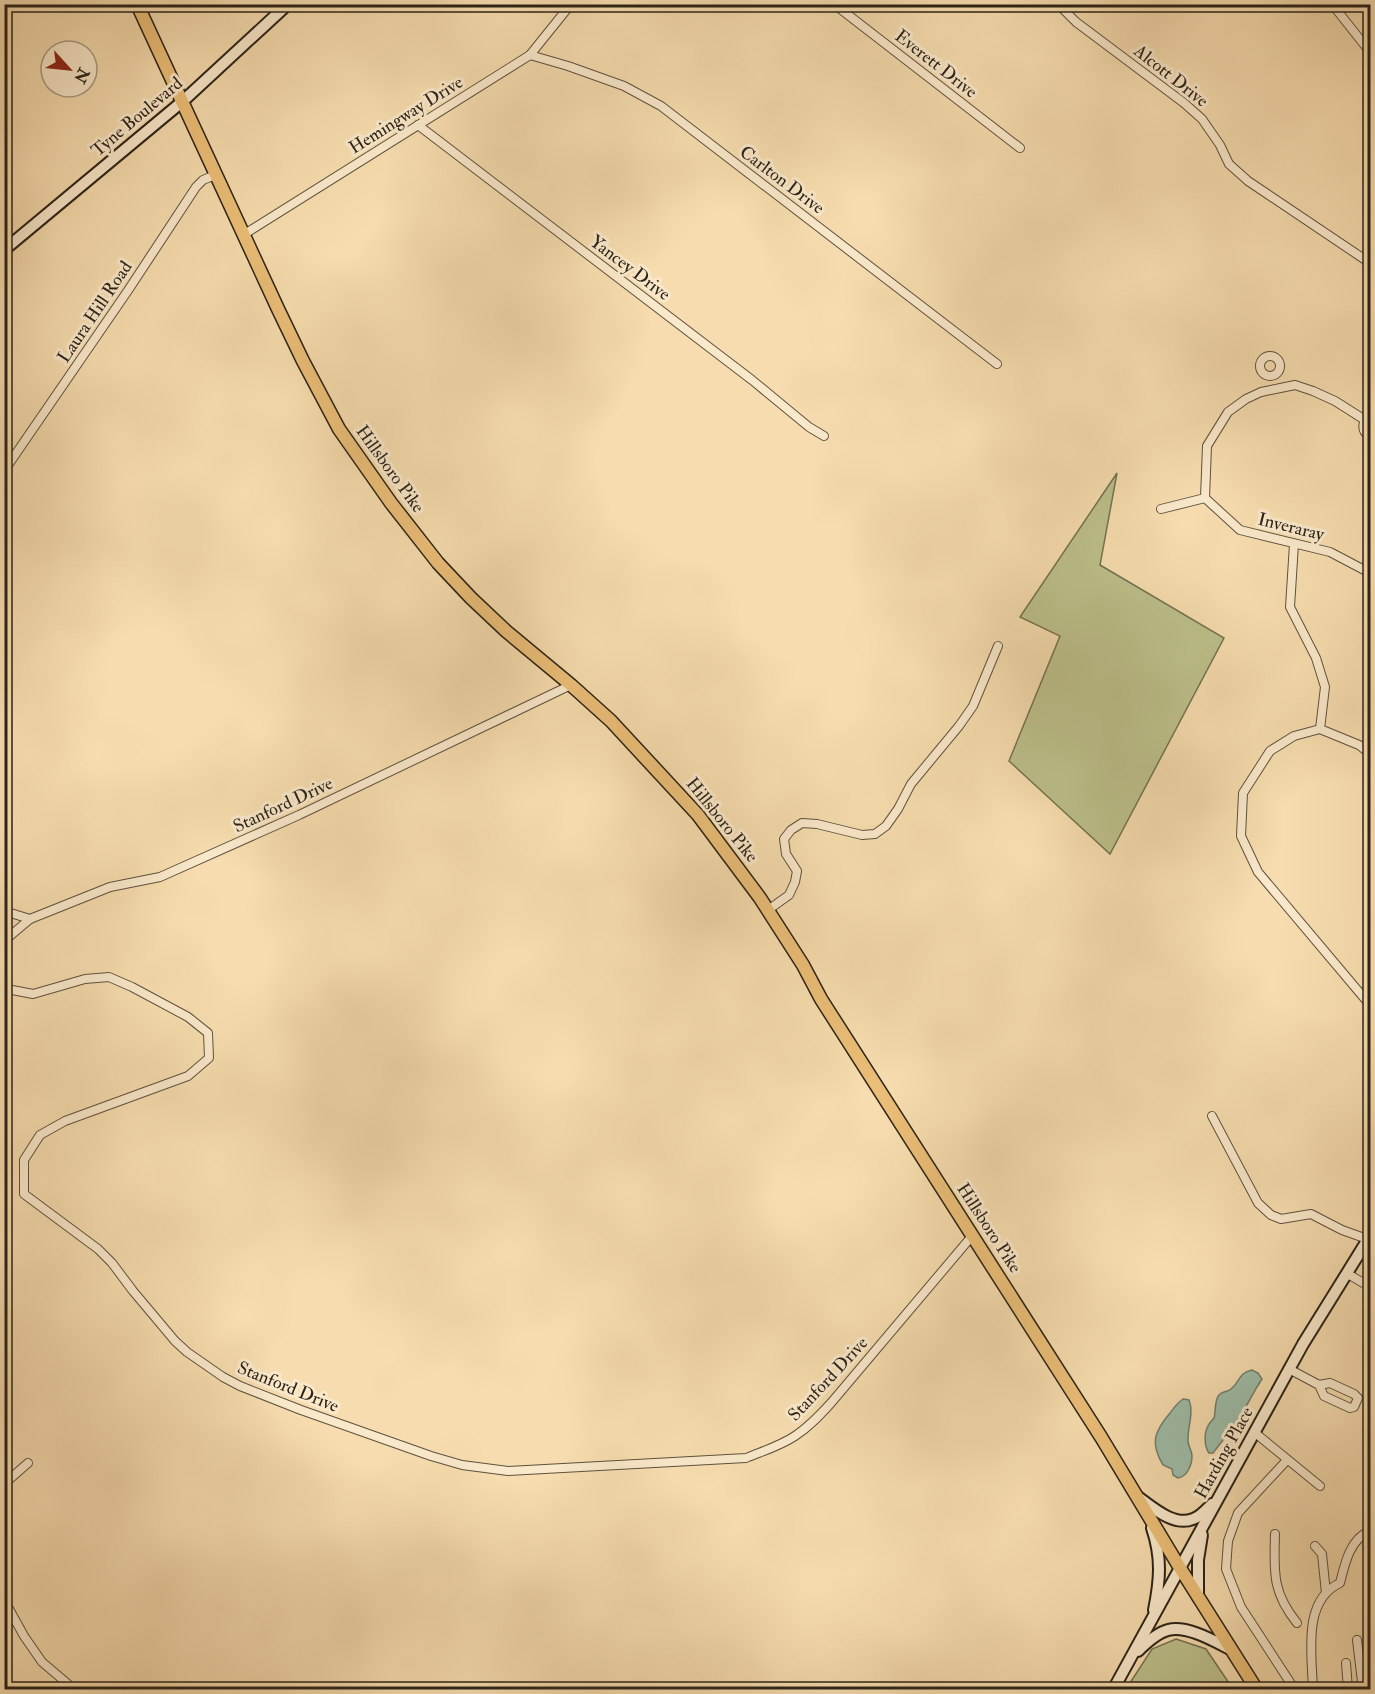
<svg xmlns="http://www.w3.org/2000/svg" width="1375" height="1694" font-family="'IM FELL Double Pica',serif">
  <rect width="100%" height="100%" fill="#f6dcae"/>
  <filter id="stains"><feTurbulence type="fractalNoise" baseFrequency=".00333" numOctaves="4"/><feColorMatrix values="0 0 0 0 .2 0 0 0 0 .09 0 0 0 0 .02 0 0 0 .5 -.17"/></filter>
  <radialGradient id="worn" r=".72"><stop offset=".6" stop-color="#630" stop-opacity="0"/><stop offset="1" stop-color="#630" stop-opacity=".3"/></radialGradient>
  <!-- green -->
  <g fill="#bcc08b" stroke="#747252" stroke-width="1.5">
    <path d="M1117 473 1100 565 1224 638 1110 854 1009 761 1060 636 1020 617Z"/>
    <path d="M1176 1639 1206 1649 1233 1689H1126L1152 1649Z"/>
  </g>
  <!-- water -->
  <g fill="#9dbca7" stroke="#6f7f6e" stroke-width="1.5">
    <path d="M1252 1370 1258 1373 1262 1379 1257 1387 1239 1419 1213 1453H1209C1204 1446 1204 1433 1208 1426 1208 1425 1213 1419 1214 1418 1216 1412 1214 1401 1219 1395 1222 1391 1228 1392 1231 1389 1240 1382 1238 1373 1252 1370Z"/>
    <path d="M1183 1399 1189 1400C1194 1412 1188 1426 1188 1438 1187 1445 1192 1450 1192 1456 1192 1465 1187 1477 1178 1478L1173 1475 1172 1469 1163 1465C1150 1443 1154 1432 1170 1413 1174 1408 1177 1403 1183 1399Z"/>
  </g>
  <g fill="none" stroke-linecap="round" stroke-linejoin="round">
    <defs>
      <g id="street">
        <path d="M834 4 1020 148"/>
        <path d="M1058 4 1076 22 1184 103 1202 119 1220 145 1229 164 1248 181 1370 263"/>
        <path d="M1332 4 1370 52"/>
        <path d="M530 55 568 66 624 86 661 106 997 364"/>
        <path d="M418 125 752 380 809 427 824 436"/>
        <path d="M243 235 530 55 571 4"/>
        <circle cx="1270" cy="366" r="10"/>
        <path d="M1370 417C1361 421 1361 432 1370 436"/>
        <path d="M1365 420 1335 401 1313 391 1295 385 1261 392 1246 399 1228 412 1207 446 1205 498 1240 530 1330 552 1370 573"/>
        <path d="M4 471 129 289 196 187 203 180 215 175"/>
        <path d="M1161 509 1205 498"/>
        <path d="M1294 544 1290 607 1316 658 1325 687 1320 729"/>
        <path d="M1370 754 1359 745 1320 729 1294 736 1270 751 1243 793 1241 836 1258 872 1370 1005"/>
        <path d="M768 910 789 895 795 882 797 871 786 854 784 839 791 830 802 823 817 824 862 835 875 834 886 826 898 809 911 784 959 726 973 706 998 646"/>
        <path d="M4 911 30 919"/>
        <path d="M4 941 30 919 110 887 160 877 299 815 571 685"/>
        <path d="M4 986 7 989 33 994 85 979 109 977 132 987 188 1017 208 1033 209 1058 188 1076 65 1121 40 1135 24 1160V1194L98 1249 112 1263 133 1291 175 1341 187 1352 223 1377 240 1386 301 1410 431 1456 462 1465 508 1471 746 1458C763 1451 780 1446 795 1436 809 1427 820 1415 831 1403L972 1236"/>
        <path d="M1212 1116 1258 1203 1271 1215 1281 1219 1311 1214 1342 1230 1370 1240"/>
        <path d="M1348 1274 1370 1287"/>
        <path d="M1289 1369 1319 1385 1324 1396 1350 1408 1354 1407 1358 1398 1354 1394 1330 1383 1319 1385"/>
        <path d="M1254 1432 1320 1486"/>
        <path d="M1287 1460 1238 1513 1228 1541 1226 1569 1241 1607 1295 1690"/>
        <path d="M4 1484 28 1463"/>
        <path d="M1275 1534C1274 1572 1272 1592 1297 1623"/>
        <path d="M1315 1546 1322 1554 1326 1593"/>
        <path d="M4 1600 24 1636 42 1662 75 1690"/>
        <path d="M1357 1640 1363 1690"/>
        <path d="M1346 1663 1348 1690"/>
        <path d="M1313 1690C1312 1655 1302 1600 1340 1583 1345 1563 1350 1539 1370 1531"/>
      </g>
      <g id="secondary">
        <path d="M4 250 183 101 288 4"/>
        <path d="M1138 1497C1152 1507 1174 1527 1193 1519 1200 1517 1207 1509 1212 1504"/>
        <path d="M1152 1528C1162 1558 1160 1580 1154 1610"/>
        <path d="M1198 1597V1560L1202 1535"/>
        <path d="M1138 1651C1146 1643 1157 1633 1168 1630 1187 1625 1214 1641 1230 1649"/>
        <path d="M1113 1690 1303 1344 1370 1236"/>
      </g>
      <path id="primary" d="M137 4 278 309 303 361 339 429 391 503 438 563 471 598 506 631 571 685 611 721 698 815 760 898 803 965 821 999 1101 1437 1180 1568 1257 1690"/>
    </defs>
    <!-- street casing -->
    <use href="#street" stroke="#5e513e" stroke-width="10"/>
    <!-- secondary casing -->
    <use href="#secondary" stroke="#2b2318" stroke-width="14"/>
    <!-- primary casing -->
    <use href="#primary" stroke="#2b2318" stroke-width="15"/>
    <!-- street -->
    <use href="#street" stroke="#f9e8ca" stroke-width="8"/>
    <!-- secondary -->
    <use href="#secondary" stroke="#f9e8ca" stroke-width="10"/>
    <!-- primary -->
    <use href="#primary" stroke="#ebbe77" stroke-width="12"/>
  </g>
  <g text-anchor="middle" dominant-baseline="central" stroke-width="6" stroke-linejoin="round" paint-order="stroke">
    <!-- street labels -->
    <g font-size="18" fill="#2b2318" stroke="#f9e8ca">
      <text transform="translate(936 64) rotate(38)">Everett Drive</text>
      <text transform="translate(1171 76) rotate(38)">Alcott Drive</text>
      <text transform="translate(406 115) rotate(-32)">Hemingway Drive</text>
      <text transform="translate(137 117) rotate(-40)">Tyne Boulevard</text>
      <text transform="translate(782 180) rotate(37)">Carlton Drive</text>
      <text transform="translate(630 268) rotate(37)">Yancey Drive</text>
      <text transform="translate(95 312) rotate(-56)">Laura Hill Road</text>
      <text transform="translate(390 469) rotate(54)">Hillsboro Pike</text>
      <text transform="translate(1291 527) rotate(14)">Inveraray</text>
      <text transform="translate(283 805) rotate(-25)">Stanford Drive</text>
      <text transform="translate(722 820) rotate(51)">Hillsboro Pike</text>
      <text transform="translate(989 1228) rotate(57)">Hillsboro Pike</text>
      <text transform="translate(828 1379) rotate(-47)">Stanford Drive</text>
      <text transform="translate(288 1387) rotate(22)">Stanford Drive</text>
      <text transform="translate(1224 1453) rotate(-61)">Harding Place</text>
    </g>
  </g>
  <!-- margin -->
  <rect width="1375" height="1694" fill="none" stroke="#f6dcae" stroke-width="24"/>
  <rect x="6" y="6" width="1363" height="1682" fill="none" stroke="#2b2318" stroke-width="3"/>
  <rect x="12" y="12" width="1351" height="1670" fill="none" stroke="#2b2318" stroke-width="1.5"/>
  <!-- north arrow -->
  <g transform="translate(69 69) rotate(117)"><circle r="28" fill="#f9e8ca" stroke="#a79983" stroke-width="1.5"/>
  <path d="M0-4.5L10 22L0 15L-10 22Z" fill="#8f2418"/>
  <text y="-9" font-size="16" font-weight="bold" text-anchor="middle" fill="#2b2318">N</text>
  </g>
  <rect width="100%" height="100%" filter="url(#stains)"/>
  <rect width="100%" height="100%" fill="url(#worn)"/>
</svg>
